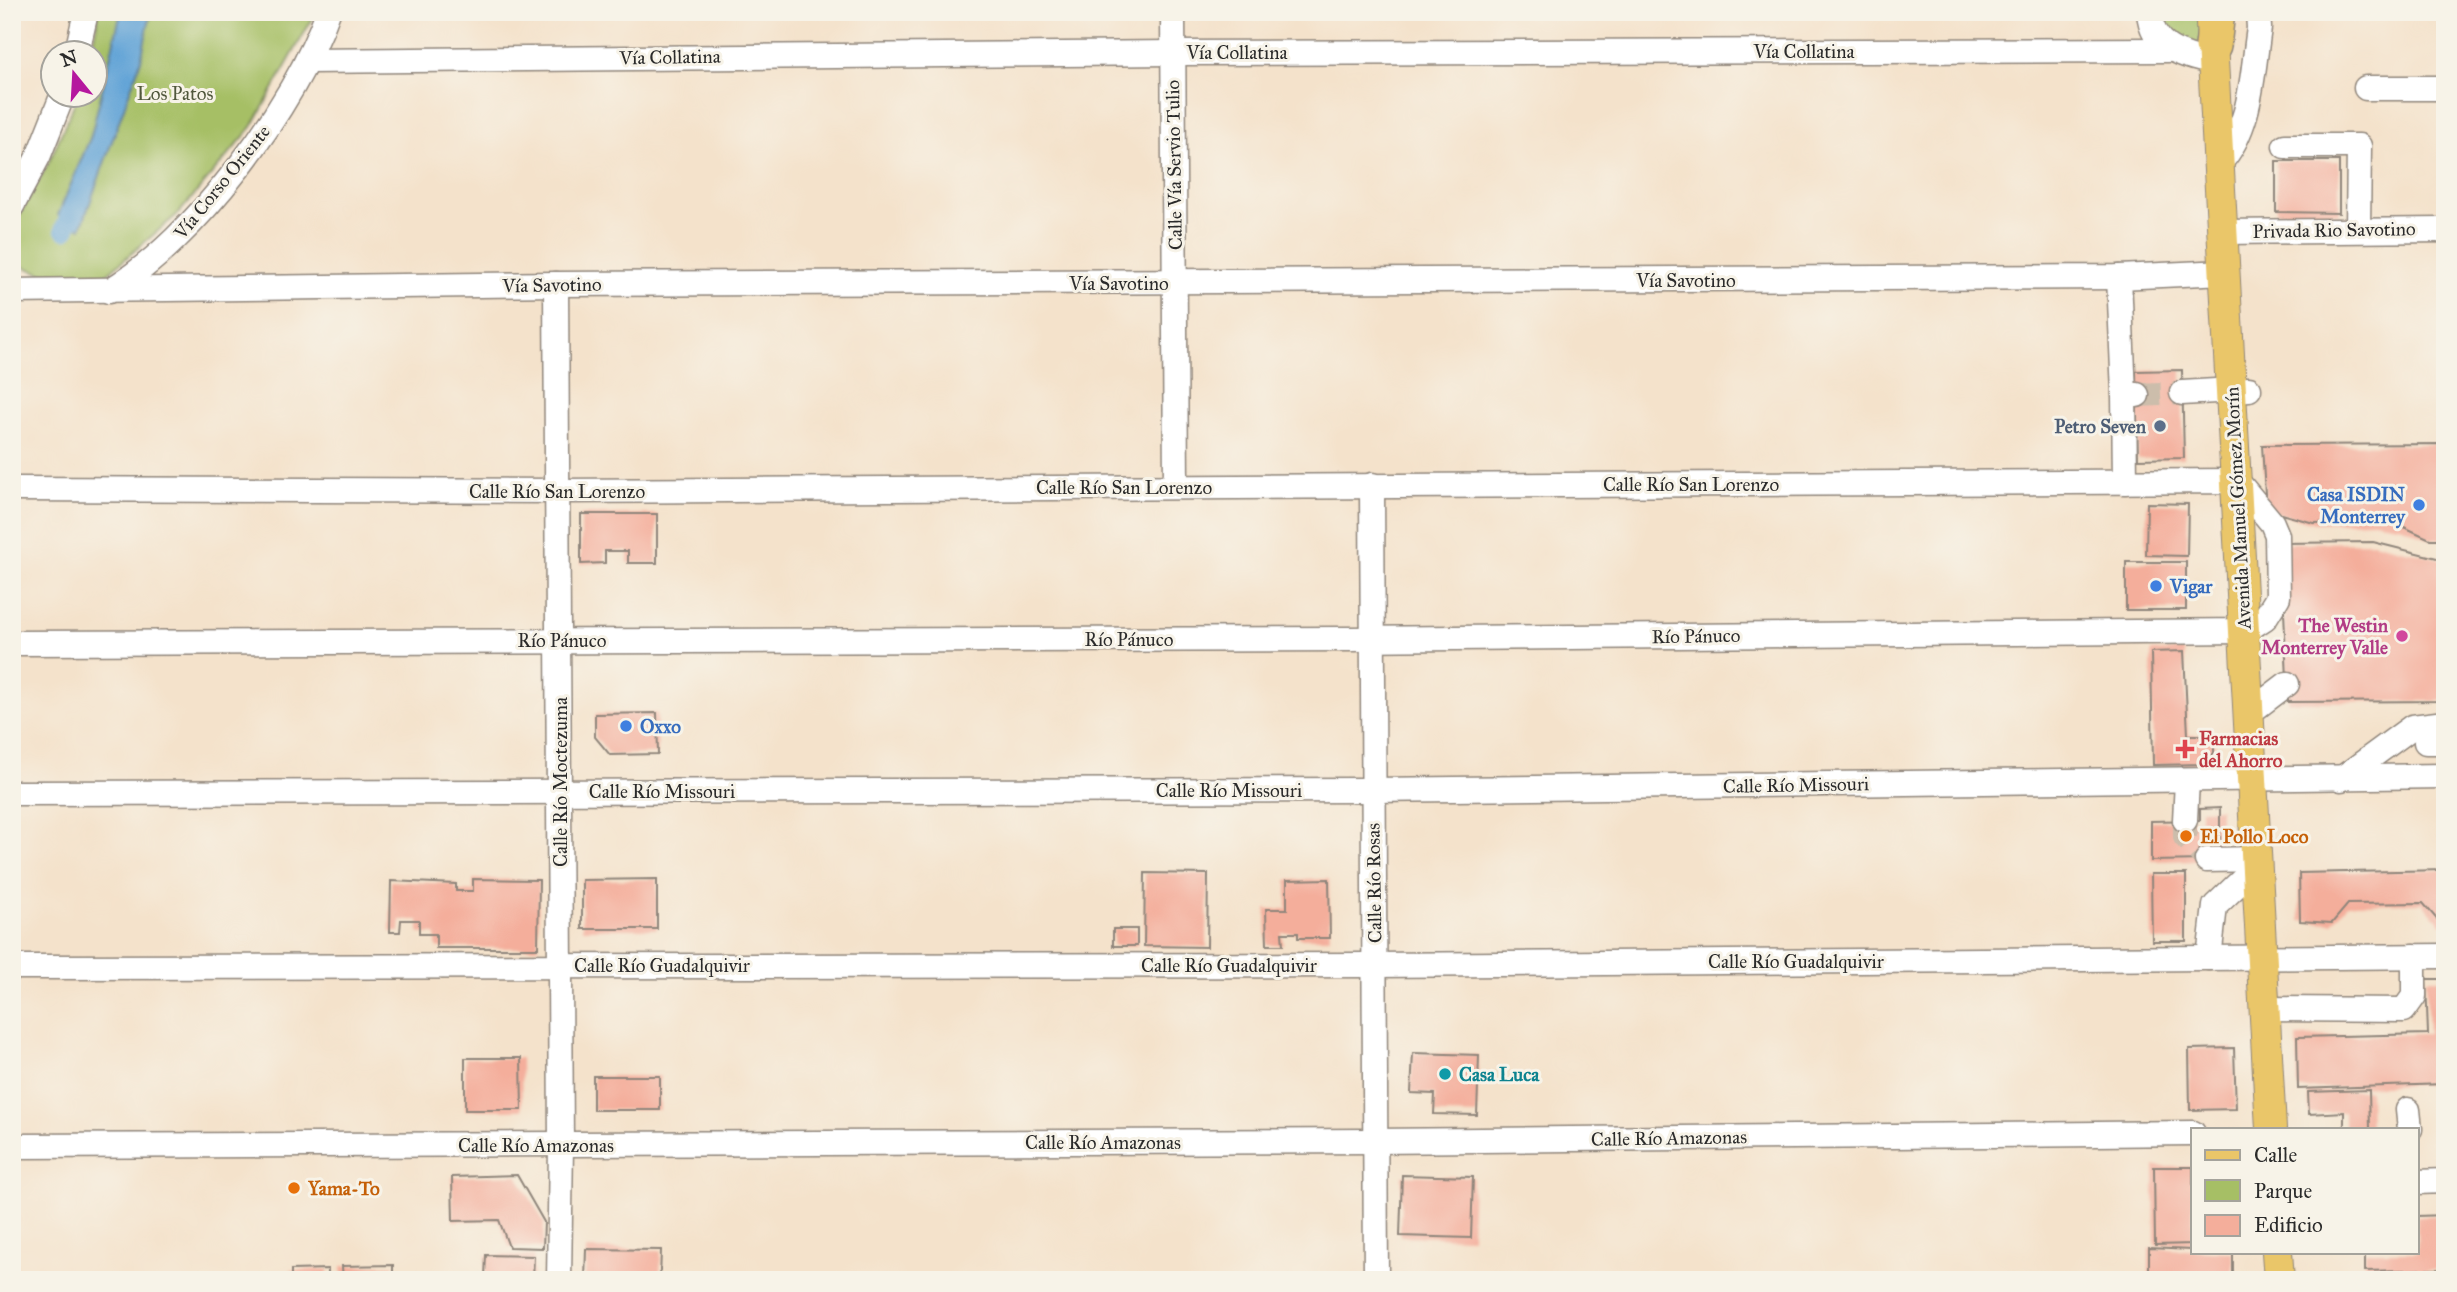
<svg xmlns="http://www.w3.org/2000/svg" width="2457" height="1292" font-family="'IM FELL Great Primer',serif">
  <rect width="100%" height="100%" fill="#f7f3e8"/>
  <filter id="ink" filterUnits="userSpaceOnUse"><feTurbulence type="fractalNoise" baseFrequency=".0143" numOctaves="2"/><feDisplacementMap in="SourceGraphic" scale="14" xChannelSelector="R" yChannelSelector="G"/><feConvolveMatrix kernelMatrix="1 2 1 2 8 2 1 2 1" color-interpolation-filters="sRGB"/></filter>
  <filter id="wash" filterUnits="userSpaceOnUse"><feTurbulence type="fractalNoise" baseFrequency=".00686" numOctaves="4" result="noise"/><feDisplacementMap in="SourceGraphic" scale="28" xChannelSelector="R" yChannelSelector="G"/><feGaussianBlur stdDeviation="1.57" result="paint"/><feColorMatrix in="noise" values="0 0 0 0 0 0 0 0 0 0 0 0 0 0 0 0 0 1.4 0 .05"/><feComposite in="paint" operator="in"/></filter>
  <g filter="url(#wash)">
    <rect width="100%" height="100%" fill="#f4e2cb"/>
    <!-- green -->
    <g fill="#a6bf65" stroke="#687548" stroke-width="2">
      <path d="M99 12H316L252 127 179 213 106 275H47L12 263V229L49 162 78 95 94 94V52H91Z"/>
      <path d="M2149 12H2211L2213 63 2168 50Z"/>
      <path d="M2445 1272V1280L2313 1279Z"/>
    </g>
    <!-- water -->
    <path fill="#64a4d7" stroke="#486881" stroke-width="2" d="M121 12H151L141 60 81 228 58 215 91 136Z"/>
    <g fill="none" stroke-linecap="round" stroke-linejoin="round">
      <!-- canal -->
      <path stroke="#64a4d7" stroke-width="21" d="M65 229 79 195"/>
    </g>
    <g id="blocks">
      <!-- building -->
      <g fill="#f4ae9b">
        <path d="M2276 161H2339V213L2276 212Z"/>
        <path d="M2182 370 2184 458 2138 459 2136 371Z"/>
        <path d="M2445 444V539H2430L2402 526 2373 521 2314 523 2266 510 2262 445Z"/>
        <path d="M2147 503 2188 504 2187 556 2146 555Z"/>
        <path d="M581 514H657V563H628V551H605V563L581 564Z"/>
        <path d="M2373 542 2445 560V701L2288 702 2281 543Z"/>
        <rect x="2126" y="562" width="60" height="48"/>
        <path d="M2184 651 2188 735H2214V753L2204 764 2153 765 2151 652Z"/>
        <path d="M657 713 658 754 610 755 595 737V714Z"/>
        <path d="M2220 808V852L2207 860 2151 861V821L2200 820V809Z"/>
        <path d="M2445 870V924H2441L2423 903 2348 904 2332 923 2300 921 2299 873Z"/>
        <path d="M1145 873 1208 874 1207 947 1144 946Z"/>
        <path d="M2151 874H2186V941H2152Z"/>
        <path d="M473 879 539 880 538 948H436V934H419V920H401L400 932H390L391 881 456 884V891H473Z"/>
        <path d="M657 879V929H582V880Z"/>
        <path d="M1329 879 1330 938H1298V933H1282L1283 945H1267L1266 909H1287V880Z"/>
        <rect x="1113" y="929" width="24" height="17"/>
        <path d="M2426 979H2445V1084L2298 1089 2297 1037 2428 1034Z"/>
        <path d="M2234 1048 2236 1109 2190 1110 2189 1049Z"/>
        <path d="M1413 1053 1479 1055 1477 1115 1434 1114 1435 1094 1411 1093Z"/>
        <path d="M465 1058H521L522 1110H465Z"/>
        <rect x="593" y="1076" width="67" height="34"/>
        <path d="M2369 1090 2370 1129H2344V1112L2309 1114 2308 1092Z"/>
        <path d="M2154 1167H2193V1244L2155 1245Z"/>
        <path d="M517 1175 544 1222 543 1248 509 1247 499 1220 453 1221 452 1177Z"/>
        <path d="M1402 1175 1473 1177 1471 1238 1400 1236Z"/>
        <path d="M2445 1215V1269L2365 1271V1252H2417V1216Z"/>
        <path d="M2149 1248 2233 1252V1280H2149Z"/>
        <path d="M586 1249 661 1250 660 1280H585Z"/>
        <path d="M486 1255 534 1256 533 1280H458V1276L485 1277Z"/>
        <path d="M393 1265V1280H343L342 1266Z"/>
        <path d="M328 1269V1280H291V1270Z"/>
      </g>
    </g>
  </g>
  <g filter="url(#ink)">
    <use href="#blocks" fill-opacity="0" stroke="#90867b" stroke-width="2"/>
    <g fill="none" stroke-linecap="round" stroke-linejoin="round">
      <!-- minor-tunnel -->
      <g stroke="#ccbdab" stroke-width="24" stroke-dasharray="24 12" stroke-linecap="butt">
        <path d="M2137 395 2182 393"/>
        <path d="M2185 820V837L2207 860"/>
      </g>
      <defs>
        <g id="minor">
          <path d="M1173 12 1176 486"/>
          <path d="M2149 12C2152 50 2184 55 2213 63"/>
          <path d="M77 52 86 12"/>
          <path d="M307 61 1173 53 2168 50"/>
          <path d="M2366 88H2445"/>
          <path d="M2285 146H2359L2358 229"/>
          <path d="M2219 164C2252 128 2252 74 2259 28L2258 12"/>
          <path d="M12 206 38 157 63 94"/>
          <path d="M2223 232 2445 230"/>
          <path d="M2119 277 2124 394 2137 395"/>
          <path d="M556 284 561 1146 559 1280"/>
          <path d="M12 291 556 284 2119 277 2225 272"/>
          <path d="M109 291C195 240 295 106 328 12"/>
          <path d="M2182 393 2249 389"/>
          <path d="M2124 394 2125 482"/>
          <path d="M1372 485 1376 1280"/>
          <path d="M12 489 559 491 2237 481 2272 523 2277 535 2278 597 2265 618 2245 631 1351 639 12 643"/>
          <path d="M2249 713 2287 684"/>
          <path d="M2426 742H2445"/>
          <path d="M2341 779 2412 727 2445 723"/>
          <path d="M12 793 1374 790 2445 776"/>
          <path d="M2185 820 2187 781"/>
          <path d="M2207 860 2258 859"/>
          <path d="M2209 958 2215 906 2258 865"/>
          <path d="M12 967 1375 965 2445 956"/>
          <path d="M2266 1009 2404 1010 2414 996V956"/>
          <path d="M2408 1110 2410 1129"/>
          <path d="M12 1146 1375 1141 2193 1133"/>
          <path d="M2417 1182 2445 1181"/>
        </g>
        <g id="major">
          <path d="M2211 23 2271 1129"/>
          <path d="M2277 1252 2279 1280"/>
        </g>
        <path id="highway" d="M2213 46 2217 12"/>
      </defs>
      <!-- minor casing -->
      <use href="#minor" stroke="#90867b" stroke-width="27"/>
      <!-- major casing -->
      <use href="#major" stroke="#90867b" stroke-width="32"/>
      <!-- highway casing -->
      <use href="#highway" stroke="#90867b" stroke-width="38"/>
      <!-- minor -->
      <use href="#minor" stroke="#fff" stroke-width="24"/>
      <!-- major -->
      <use href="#major" stroke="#eac669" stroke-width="30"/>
      <!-- highway -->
      <use href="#highway" stroke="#eac669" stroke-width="35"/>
    </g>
  </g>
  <!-- markers -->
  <circle fill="#5c6f8a" stroke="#f7f3e8" stroke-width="2.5" cx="2160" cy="426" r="7"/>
  <g fill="#3f7fe0" stroke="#f7f3e8" stroke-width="2.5">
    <circle cx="2419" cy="505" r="7"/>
    <circle cx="2156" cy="586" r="7"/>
    <circle cx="626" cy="726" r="7"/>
  </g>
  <circle fill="#d1479c" stroke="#f7f3e8" stroke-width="2.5" cx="2402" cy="636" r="7"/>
  <path fill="#e0444e" stroke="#f7f3e8" stroke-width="2.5" d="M2181.5 738.5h7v7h7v7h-7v7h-7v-7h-7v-7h7z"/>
  <g fill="#e8710a" stroke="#f7f3e8" stroke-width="2.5">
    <circle cx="2186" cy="836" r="7"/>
    <circle cx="294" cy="1188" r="7"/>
  </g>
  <circle fill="#0f9aa8" stroke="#f7f3e8" stroke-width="2.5" cx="1445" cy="1074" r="7"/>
  <g text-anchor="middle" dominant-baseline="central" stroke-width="6" stroke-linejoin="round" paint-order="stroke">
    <!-- street labels -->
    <g font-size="19" fill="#2b2b2b" stroke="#f7f3e8">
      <text x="1804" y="51">Vía Collatina</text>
      <text x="1237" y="52">Vía Collatina</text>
      <text transform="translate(670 57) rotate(-1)">Vía Collatina</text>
      <text transform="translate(1174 165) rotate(-91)">Calle Vía Servio Tulio</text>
      <text transform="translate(222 182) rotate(-51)">Vía Corso Oriente</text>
      <text transform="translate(2334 230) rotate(-1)">Privada Rio Savotino</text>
      <text x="1686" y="280">Vía Savotino</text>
      <text x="1119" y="283">Vía Savotino</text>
      <text transform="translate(552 285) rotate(-1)">Vía Savotino</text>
      <text x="1691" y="484">Calle Río San Lorenzo</text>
      <text x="1124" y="487">Calle Río San Lorenzo</text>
      <text x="557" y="491">Calle Río San Lorenzo</text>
      <text transform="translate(2238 508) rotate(-93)">Avenida Manuel Gómez Morín</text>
      <text transform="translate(1696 636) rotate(-1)">Río Pánuco</text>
      <text x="1129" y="639">Río Pánuco</text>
      <text x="562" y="640">Río Pánuco</text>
      <text transform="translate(560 782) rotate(-90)">Calle Río Moctezuma</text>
      <text transform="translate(1796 785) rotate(-1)">Calle Río Missouri</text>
      <text x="1229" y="790">Calle Río Missouri</text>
      <text x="662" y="791">Calle Río Missouri</text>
      <text transform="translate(1374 883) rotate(-91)">Calle Río Rosas</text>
      <text x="1796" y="961">Calle Río Guadalquivir</text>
      <text x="662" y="965">Calle Río Guadalquivir</text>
      <text x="1229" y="965">Calle Río Guadalquivir</text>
      <text transform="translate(1669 1138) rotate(-1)">Calle Río Amazonas</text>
      <text x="1103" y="1142">Calle Río Amazonas</text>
      <text x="536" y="1145">Calle Río Amazonas</text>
    </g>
    <!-- park labels -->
    <g font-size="19" fill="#50573c" stroke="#f7f3e8">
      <text x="175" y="93">Los Patos</text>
    </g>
    <!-- service labels -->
    <g font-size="19" font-weight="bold" fill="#4e5e75" stroke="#f7f3e8" text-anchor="end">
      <text x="2146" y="426">Petro Seven</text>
    </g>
    <!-- shop labels -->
    <g font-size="19" font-weight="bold" fill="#366cbe" stroke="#f7f3e8" text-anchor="start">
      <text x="2405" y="494" text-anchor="end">Casa ISDIN<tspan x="2405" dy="22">Monterrey</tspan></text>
      <text x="2170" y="586">Vigar</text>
      <text x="640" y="726">Oxxo</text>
    </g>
    <!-- hotel labels -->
    <g font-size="19" font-weight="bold" fill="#b23c85" stroke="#f7f3e8" text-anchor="end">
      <text x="2388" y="625">The Westin<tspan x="2388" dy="22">Monterrey Valle</tspan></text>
    </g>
    <!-- health labels -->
    <g font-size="19" font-weight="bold" fill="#be3a42" stroke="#f7f3e8" text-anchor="start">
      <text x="2199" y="738">Farmacias<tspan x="2199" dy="22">del Ahorro</tspan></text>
    </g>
    <!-- food labels -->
    <g font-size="19" font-weight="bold" fill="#c56008" stroke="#f7f3e8" text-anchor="start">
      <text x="2200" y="836">El Pollo Loco</text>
      <text x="308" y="1188">Yama-To</text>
    </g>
    <!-- culture labels -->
    <g font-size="19" font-weight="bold" fill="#0d838f" stroke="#f7f3e8" text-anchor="start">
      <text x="1459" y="1074">Casa Luca</text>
    </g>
  </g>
  <!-- margin -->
  <rect width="2457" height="1292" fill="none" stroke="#f7f3e8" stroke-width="42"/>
  <!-- legend -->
  <rect x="2191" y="1128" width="228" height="126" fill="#f7f3e8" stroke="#a5a39c" stroke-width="2"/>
  <rect x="2205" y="1150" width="35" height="10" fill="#eac669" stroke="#a5a39c" stroke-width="2"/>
  <text x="2254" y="1162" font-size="21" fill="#2b2b2b">Calle</text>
  <rect x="2205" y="1180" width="35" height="21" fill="#a6bf65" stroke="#a5a39c" stroke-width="2"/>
  <text x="2254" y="1198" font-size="21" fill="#2b2b2b">Parque</text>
  <rect x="2205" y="1215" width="35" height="21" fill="#f4ae9b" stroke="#a5a39c" stroke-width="2"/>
  <text x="2254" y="1232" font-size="21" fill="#2b2b2b">Edificio</text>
  <!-- north arrow -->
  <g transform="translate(74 74) rotate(342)"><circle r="33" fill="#f7f3e8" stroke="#a5a39c" stroke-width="2"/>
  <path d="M0-5L12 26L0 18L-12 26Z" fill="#b5179e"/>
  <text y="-10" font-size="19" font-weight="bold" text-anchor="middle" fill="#2b2b2b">N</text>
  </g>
</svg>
